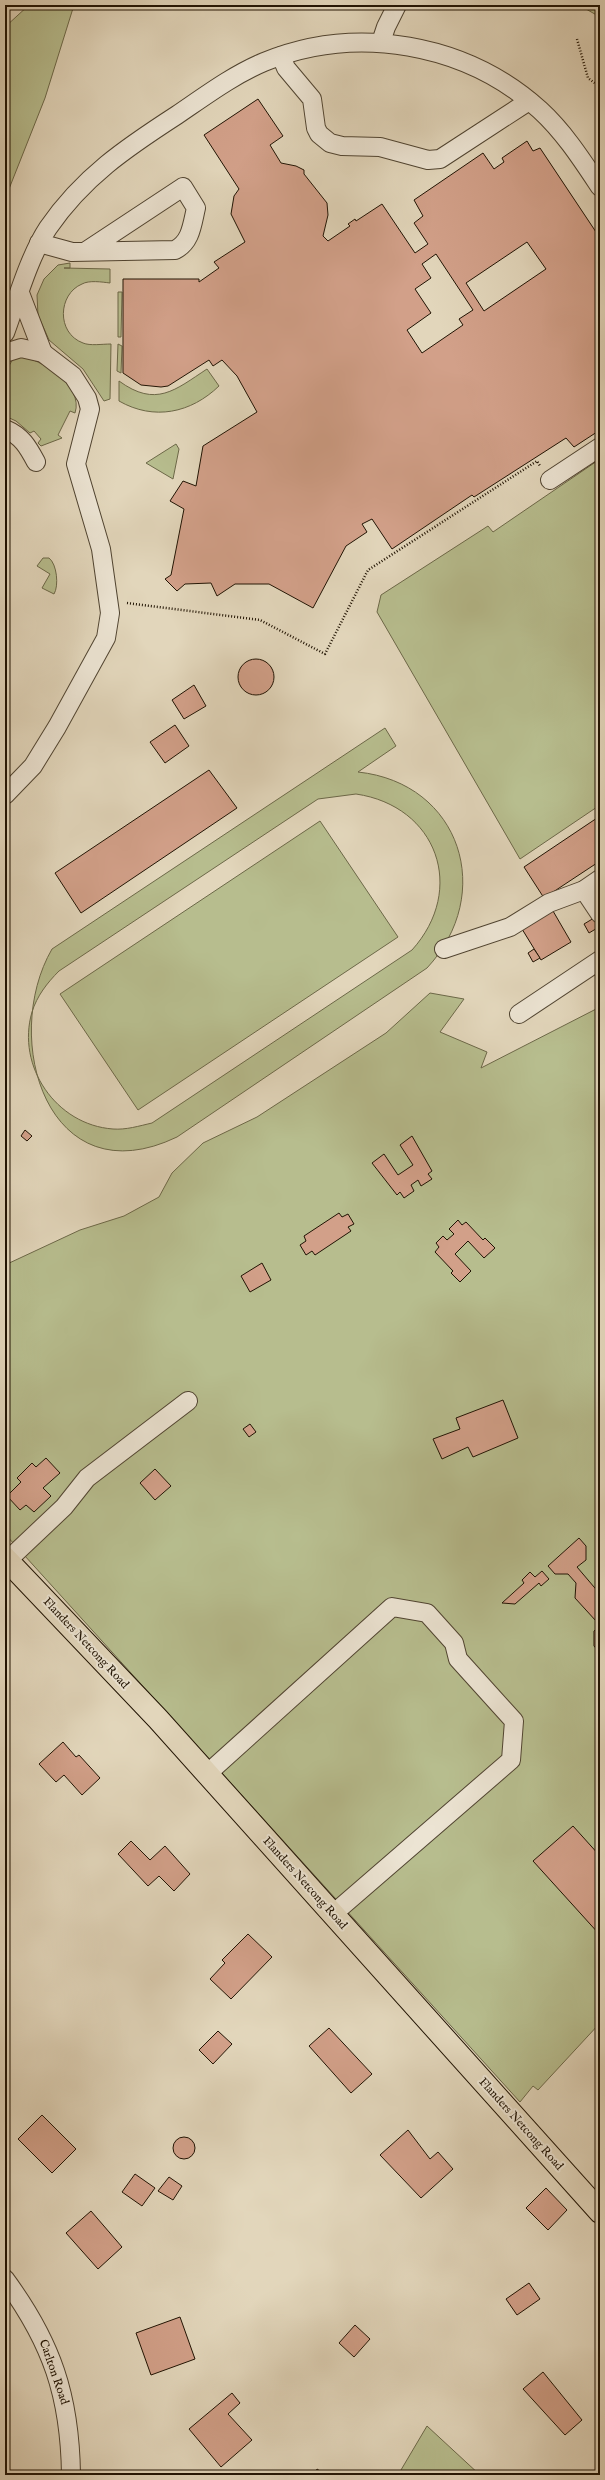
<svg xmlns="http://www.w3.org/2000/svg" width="605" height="2480" font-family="'IM FELL English',serif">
  <rect width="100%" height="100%" fill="#e2d6bb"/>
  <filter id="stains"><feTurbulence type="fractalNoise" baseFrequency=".005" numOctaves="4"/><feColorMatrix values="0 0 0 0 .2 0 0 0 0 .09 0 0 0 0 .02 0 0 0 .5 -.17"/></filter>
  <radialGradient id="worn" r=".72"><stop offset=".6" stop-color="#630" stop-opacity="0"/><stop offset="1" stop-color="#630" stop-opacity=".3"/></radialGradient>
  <!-- green -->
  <g fill="#b7bd8e" stroke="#6c6848" fill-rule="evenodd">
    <path d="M29 5H74L45 98 5 199V27Z"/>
    <path d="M579 5H600V17Z"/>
    <path d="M70 263V268H64L110 269V283C102 282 89 280 82 284 58 294 56 333 83 343 90 346 102 344 111 344L110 399 104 401 83 369 49 340 38 315 37 295 44 279 58 265Z"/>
    <path d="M118 292H122L121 337H118Z"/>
    <path d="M118 344 122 346 121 373 117 371Z"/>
    <path d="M19 356C42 359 84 386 75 413L70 411 58 435 62 438 41 446 38 443 41 439 34 431 30 433 16 421 5 416C5 399 1 368 16 357L19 358Z"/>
    <path d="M207 369 219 386C191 413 154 421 119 401V381C156 408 175 390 207 369Z"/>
    <path d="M176 444 179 449 173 479 146 463Z"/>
    <path d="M600 459V805L520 859 377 612 381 595 488 526 493 532Z"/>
    <path d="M43 558H49C57 564 59 586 54 594L42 588 50 574 37 566Z"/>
    <path d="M385 728 396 746 358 772C461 783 496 894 427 968L177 1137C48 1199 0 1039 52 949ZM356 794C437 806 467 889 412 950L152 1123C139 1126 126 1130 113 1129 56 1125 16 1066 32 1012 37 996 47 983 59 971L318 799Z"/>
    <path d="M320 821 398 937 138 1110 60 994Z"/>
    <path d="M430 993 464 999 440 1032 487 1052 481 1068 600 1007V2023L538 2090 533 2086 520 2102 5 1534V1265L80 1230 124 1216 159 1197 172 1173 203 1143 257 1117 386 1033Z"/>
    <path d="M427 2426 480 2475H398Z"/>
  </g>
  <!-- building -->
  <g fill="#d2a089" stroke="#201303" fill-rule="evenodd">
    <path d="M258 99 283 136 270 145 281 163 296 166 304 170V174L327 203 328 215 323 236 328 241 350 226 348 224 355 219 356 221 382 204 415 253 428 244 414 223 423 216 414 200 483 153 494 169 504 162 502 158 527 141 533 151 540 148 600 238V430L574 447 566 438 474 497 472 495 392 549 372 519 362 524 367 532 346 546 313 608 269 584H235L217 596 211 583 185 584 177 591 165 579 171 575 184 509 170 501 183 481 196 486 203 446 257 412 237 376 222 360 213 366 209 360 168 386 161 387 141 385 123 373V279H199V282L219 268 214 262 245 242 231 214 234 196 239 189 204 135ZM527 242 546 269 484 311 466 283ZM436 254 473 310 459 319 463 325 422 353 407 330 431 313 415 289 431 278 422 264Z"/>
    <circle cx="256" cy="677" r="18"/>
    <path d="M194 685 206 706 184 719 172 700Z"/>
    <path d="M175 725 189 746 165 763 150 742Z"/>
    <path d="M209 770 237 808 81 913 55 873Z"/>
    <path d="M600 816V861L544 898 524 867Z"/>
    <path d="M553 911 571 942 541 960 522 929Z"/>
    <path d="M594 918 599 927 589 933 584 924Z"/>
    <path d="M534 949 540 958 533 962 528 953Z"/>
    <path d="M25 1130 32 1136 27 1141 21 1136Z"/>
    <path d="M412 1136 432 1171 428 1174 432 1179 421 1186 418 1180 411 1185 414 1191 404 1198 400 1192 397 1195 372 1163 384 1154 398 1175 413 1165 400 1145Z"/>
    <path d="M339 1213 342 1217 348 1214 354 1224 348 1227 351 1231 315 1255 312 1251 306 1255 300 1245 306 1241 304 1236Z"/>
    <path d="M458 1220 462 1225 466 1222 483 1240 485 1238 495 1248 484 1258 468 1241 455 1254 471 1271 460 1282 451 1273 453 1271 435 1252 439 1247 436 1243 443 1236 447 1240 454 1234 449 1229Z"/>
    <path d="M262 1263 271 1280 250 1292 241 1276Z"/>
    <path d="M503 1400 518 1438 473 1457 468 1447 442 1459 433 1439 460 1429 456 1418Z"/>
    <path d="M250 1424 256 1432 249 1437 243 1429Z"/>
    <path d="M46 1458 60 1473 43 1488 51 1496 34 1512 26 1505 20 1510 7 1496 21 1482 17 1478 32 1463 36 1467Z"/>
    <path d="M155 1469 171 1486 155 1500 140 1483Z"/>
    <path d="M579 1538 586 1546V1560L577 1567 600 1594V1618L596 1621 575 1598 576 1583 568 1574H555L548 1566Z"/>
    <path d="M542 1571 549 1579 541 1586 539 1583 515 1604 502 1603 524 1583 522 1580 530 1572 535 1577Z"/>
    <path d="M600 1626V1653L594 1646V1631Z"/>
    <path d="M63 1742 76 1757 79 1755 100 1778 82 1795 64 1775 56 1782 39 1764Z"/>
    <path d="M573 1826 600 1856V1935L533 1861Z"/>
    <path d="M131 1841 150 1860 165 1846 190 1874 174 1891 159 1876 148 1886 118 1854Z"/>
    <path d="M248 1934 272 1957 231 1999 210 1979 225 1963 222 1960Z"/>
    <path d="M329 2028 372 2074 351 2093 309 2046Z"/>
    <path d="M218 2031 232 2044 213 2064 199 2050Z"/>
    <path d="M42 2115 76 2149 52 2173 18 2139Z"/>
    <path d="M408 2130 430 2159 438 2152 453 2169 421 2198 380 2155Z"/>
    <circle cx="184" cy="2148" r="11"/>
    <path d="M135 2174 155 2188 142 2206 122 2192Z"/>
    <path d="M169 2177 182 2186 173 2200 158 2191Z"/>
    <path d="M546 2188 567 2210 548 2230 526 2208Z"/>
    <path d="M91 2211 122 2247 98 2269 66 2233Z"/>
    <path d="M529 2283 540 2299 517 2315 506 2299Z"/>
    <path d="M180 2317 195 2359 151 2375 136 2333Z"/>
    <path d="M355 2325 370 2339 354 2357 339 2343Z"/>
    <path d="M543 2372 582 2420 565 2435 523 2389Z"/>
    <path d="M232 2393 240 2403 228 2414 252 2440 221 2467 189 2429Z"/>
    <path d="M317 2469 326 2475H314Z"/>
  </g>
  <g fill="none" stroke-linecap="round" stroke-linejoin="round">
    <defs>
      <g id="minor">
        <path d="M381 42 386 27 397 5"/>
        <path d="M281 56 286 68 312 99 316 128 319 134 330 143 342 146 380 147 428 160 440 159 529 101"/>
        <path d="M39 243 72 252 175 250C191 242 192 225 196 208L183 187 86 251"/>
        <path d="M20 293 43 353"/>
        <path d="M5 333C17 300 29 257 48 228 83 177 126 148 177 115 205 96 233 75 264 62 356 24 466 43 540 110 564 132 582 160 600 187"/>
        <path d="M5 353 21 348 43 353 73 376 87 398 90 409 76 464 101 549 110 613 106 638 57 727 33 766 5 795"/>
        <path d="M5 429C22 436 28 447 36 462"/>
        <path d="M550 480 600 447"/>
        <path d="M584 890 600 914"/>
        <path d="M444 949 510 927 549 903 584 890 600 879"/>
        <path d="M519 1014 600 960"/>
        <path d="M8 1560 64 1507 87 1478 188 1401"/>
        <path d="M207 1774 392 1607 427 1613 454 1643 458 1659 514 1721 511 1760 333 1914"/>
        <path d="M5 2279C52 2343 70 2396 71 2475"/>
      </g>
      <path id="major" d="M5 1558 158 1719 600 2212"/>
    </defs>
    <!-- minor casing -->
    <use href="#minor" stroke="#504431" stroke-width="20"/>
    <!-- major casing -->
    <use href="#major" stroke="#201303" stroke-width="24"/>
    <!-- path -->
    <g stroke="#201303" stroke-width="2.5" stroke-dasharray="1 2" stroke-linecap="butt">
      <path d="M577 39 588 78 600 87"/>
      <path d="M127 603 260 620 325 654 368 570 537 461 540 466"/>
    </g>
    <!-- minor -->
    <use href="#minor" stroke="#ece4d3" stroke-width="18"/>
    <!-- major -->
    <use href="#major" stroke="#e2d6bb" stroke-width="22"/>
  </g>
  <g text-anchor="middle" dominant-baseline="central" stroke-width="4" stroke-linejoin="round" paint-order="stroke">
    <!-- street labels -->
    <g font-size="12" fill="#201303" stroke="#ece4d3">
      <text transform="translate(86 1643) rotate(47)">Flanders Netcong Road</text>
      <text transform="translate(305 1883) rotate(48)">Flanders Netcong Road</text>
      <text transform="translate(521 2124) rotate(48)">Flanders Netcong Road</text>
      <text transform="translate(54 2372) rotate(71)">Carlton Road</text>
    </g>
  </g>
  <!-- margin -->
  <rect width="605" height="2480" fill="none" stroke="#e2d6bb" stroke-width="20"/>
  <rect x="6" y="6" width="593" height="2468" fill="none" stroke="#201303" stroke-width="2"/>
  <rect x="10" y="10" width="585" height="2460" fill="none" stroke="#201303"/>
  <rect width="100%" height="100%" filter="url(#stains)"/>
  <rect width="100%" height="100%" fill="url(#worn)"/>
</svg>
